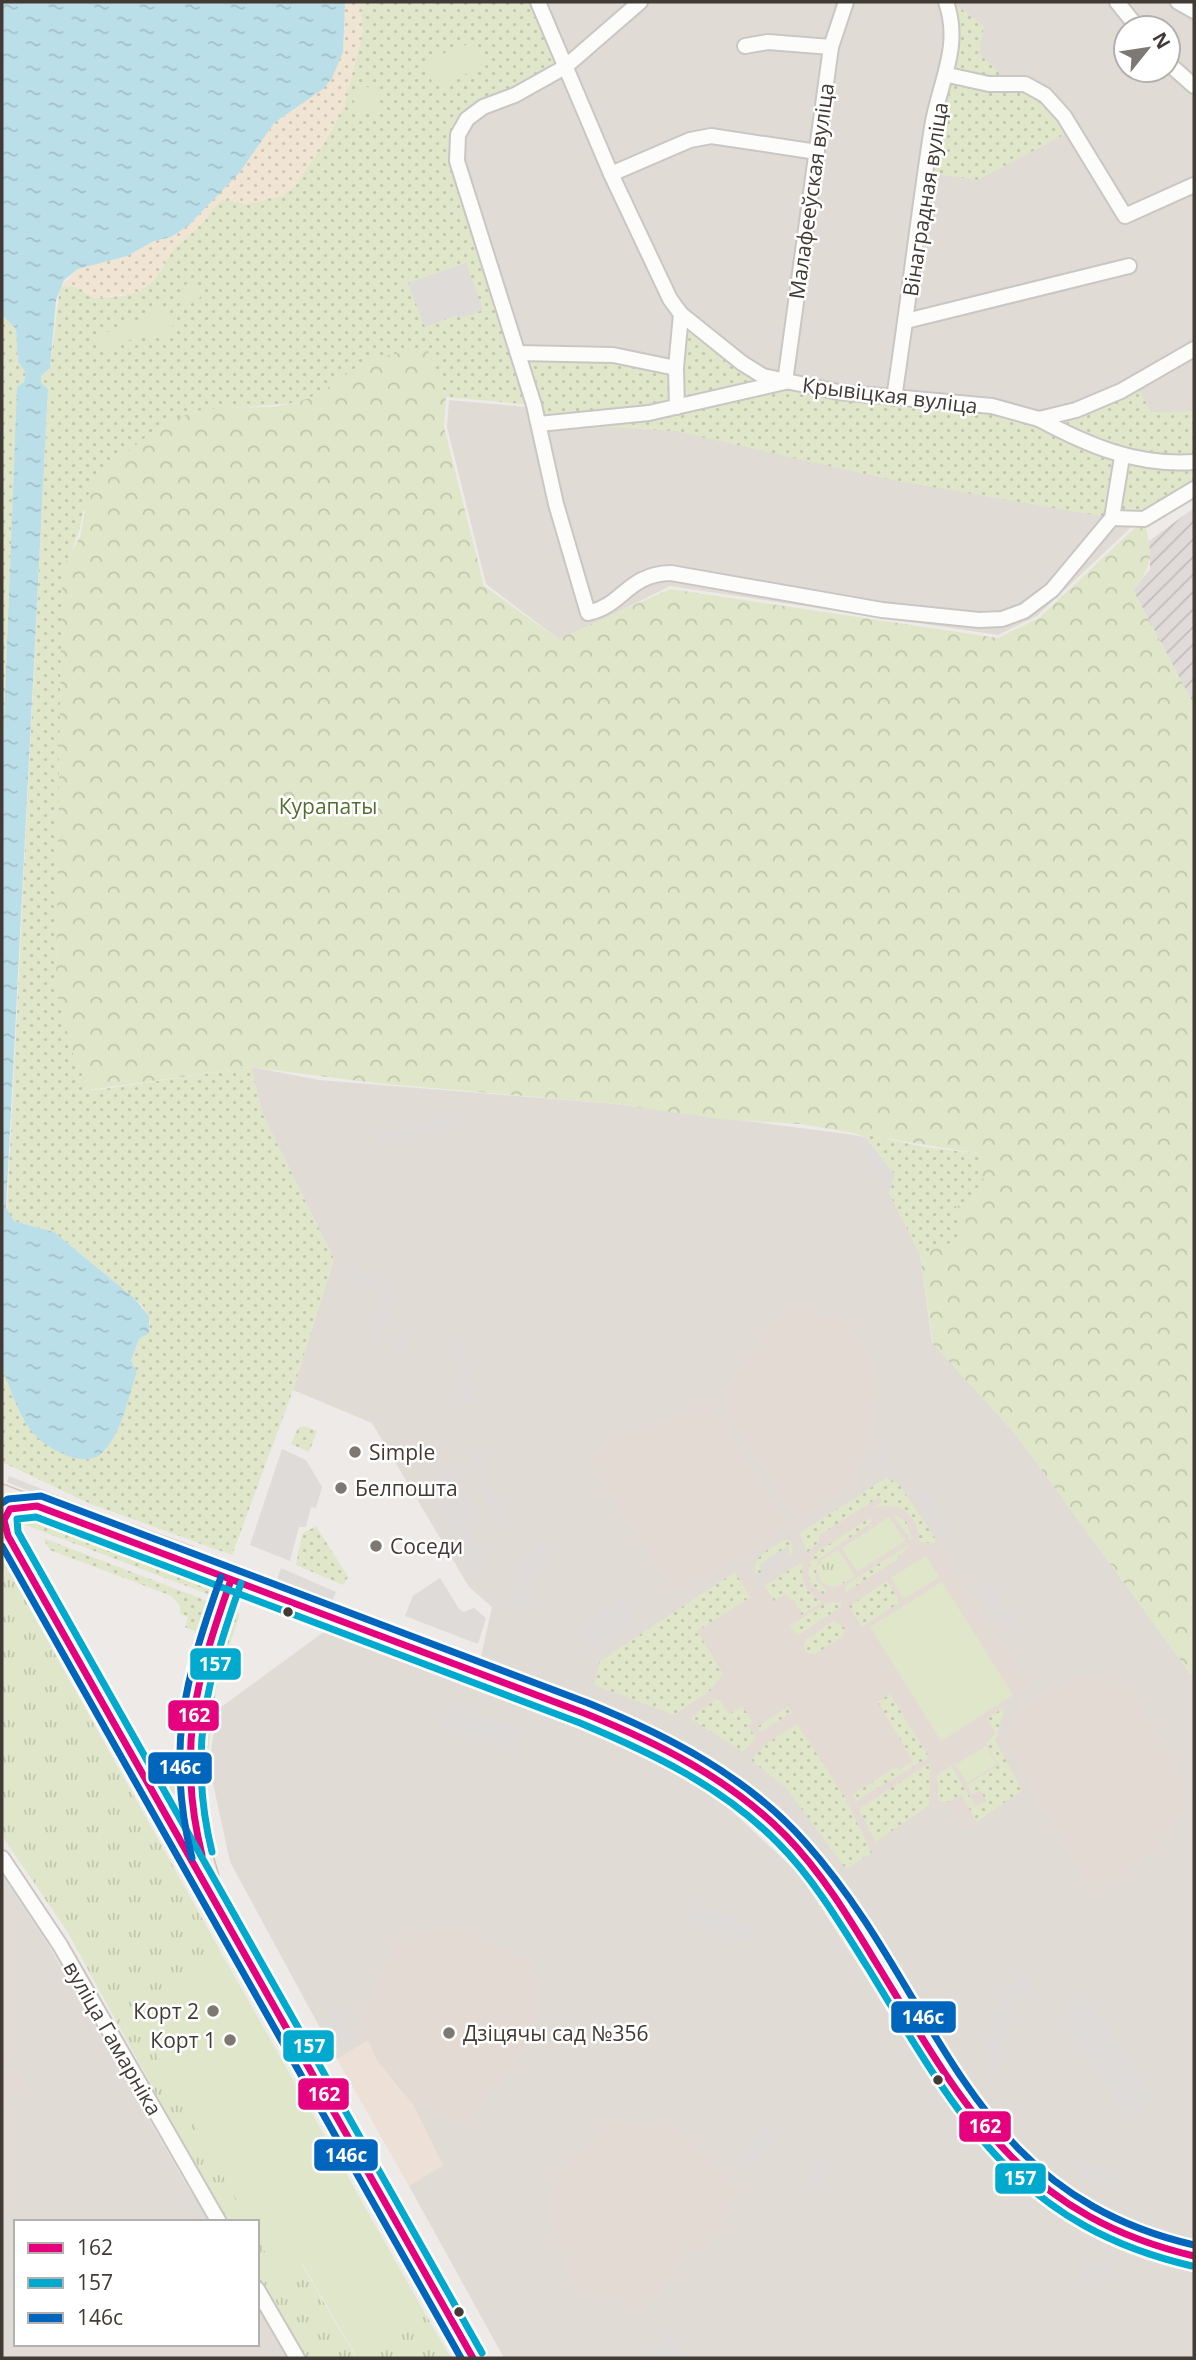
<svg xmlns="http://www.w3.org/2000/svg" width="1196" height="2360" font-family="'Open Sans',sans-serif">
  <defs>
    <pattern id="industrial-furrows" width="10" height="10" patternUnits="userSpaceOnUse" patternTransform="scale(1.75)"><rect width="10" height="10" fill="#e0dbd8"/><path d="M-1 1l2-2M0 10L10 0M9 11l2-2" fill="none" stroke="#c1bdba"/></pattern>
    <pattern id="grass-dots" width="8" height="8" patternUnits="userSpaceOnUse" patternTransform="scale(1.75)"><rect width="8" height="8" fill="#e0e6c9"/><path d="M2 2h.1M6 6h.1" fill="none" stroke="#c1c6ad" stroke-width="1.8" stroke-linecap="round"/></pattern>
    <pattern id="forest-crowns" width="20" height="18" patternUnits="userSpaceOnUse" patternTransform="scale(1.75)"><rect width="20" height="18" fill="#e0e6c9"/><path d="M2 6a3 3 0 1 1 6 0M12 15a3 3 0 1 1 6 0" fill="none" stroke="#c1c6ad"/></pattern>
    <pattern id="sand-dots" width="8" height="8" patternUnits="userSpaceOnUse" patternTransform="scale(1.75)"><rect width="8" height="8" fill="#f0e4d3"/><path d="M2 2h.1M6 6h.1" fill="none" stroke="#cfc4b6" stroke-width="1.8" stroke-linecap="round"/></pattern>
    <pattern id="park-tufts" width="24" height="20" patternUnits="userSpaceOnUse" patternTransform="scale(1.75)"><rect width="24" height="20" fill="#e0e6c9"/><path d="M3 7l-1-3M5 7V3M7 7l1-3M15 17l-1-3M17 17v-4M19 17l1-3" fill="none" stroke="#c1c6ad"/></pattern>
    <pattern id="water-ripples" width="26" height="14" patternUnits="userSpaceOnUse" patternTransform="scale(1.75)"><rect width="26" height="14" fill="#bbdfe8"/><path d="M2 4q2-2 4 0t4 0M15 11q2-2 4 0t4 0" fill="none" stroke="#a2c0c8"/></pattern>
  </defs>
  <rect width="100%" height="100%" fill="#edeae7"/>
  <!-- residential -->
  <g fill="#e1dbd5" fill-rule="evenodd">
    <path d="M539 2H1194V483L1142 517 1037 616 998 635 670 586 561 641 486 584 447 427 449 400 537 408 459 145ZM1126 28H1168V70H1126Z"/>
    <path d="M251 1067 319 1080 616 1104 847 1134 878 1171 920 1254 932 1342 1017 1436 1190 1673 1194 1672V2245L1104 2216 1029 2164 978 2104 867 1926 839 1889 783 1820 735 1779 673 1740 608 1709 574 1699 480 1661 492 1607 469 1587 372 1423 293 1390 334 1259 262 1113Z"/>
    <path d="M325 1631 636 1748 718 1798 800 1875 943 2096 998 2160 1043 2198 1095 2231 1135 2249 1194 2266V2358H504L409 2186 443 2165 368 2041 337 2059 230 1862 209 1765 217 1710Z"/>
    <path d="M2 1875 48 1944 208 2222H16V2344H257V2306L288 2358H2Z"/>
  </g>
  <!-- commercial -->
  <path fill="#ece0d7" d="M368 2040 377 2061 413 2104 443 2165 409 2186 337 2059Z"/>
  <!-- industrial -->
  <path fill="url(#industrial-furrows)" d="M1194 508V705L1133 590 1150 569 1149 541Z"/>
  <!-- education -->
  <g fill="#e3dbd3">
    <path d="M795 1310 839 1316 852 1328 872 1363 877 1381 876 1404 856 1483 796 1521 723 1407V1394L777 1316Z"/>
    <path d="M706 1406 716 1411 789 1525 682 1592 668 1584 594 1470 592 1460 599 1446Z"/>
    <path d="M882 1482 897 1484 1032 1685 1003 1702 1006 1708 997 1741 1024 1790 965 1830 948 1803 931 1807 855 1857 779 1776 750 1752 686 1712 596 1679 602 1663 739 1573 745 1574 756 1590 798 1563 804 1549 799 1535Z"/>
    <path d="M1078 1676 1107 1678 1134 1692 1193 1796 1156 1851 1095 1890 1087 1884 1006 1743 1017 1708Z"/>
    <path d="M455 1928 533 1963 540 1993 536 2025 515 2069 484 2100 470 2121 459 2123 413 2104 377 2061 368 2040 363 2019 393 1942 429 1930Z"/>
    <path d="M2 2050 27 2087 2 2104Z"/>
    <path d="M608 2119 675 2128 739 2187 716 2239 700 2251 686 2249 675 2276 645 2310 574 2286 547 2207 564 2162 595 2142Z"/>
  </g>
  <!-- grass -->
  <g fill="url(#grass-dots)">
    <path d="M359 2H538L565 67 484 107 456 145 518 353 676 368 681 314 763 376 992 406 1122 457 1194 462V489L1144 519 1112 518 892 480 675 431 609 427 541 432 534 405 446 397 426 348 357 367 319 394 296 403 196 411 83 512C79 540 68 554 62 579L56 986 72 1051 89 1090H97L251 1067 262 1113 334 1259 293 1390 232 1555 91 1504 2 1462V1368C9 1384 15 1403 23 1418 35 1438 83 1475 103 1452 121 1431 128 1398 137 1372L131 1362 139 1339 149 1333 150 1322 143 1306 134 1298 54 1232 14 1221 7 1212 48 390 41 383V376L50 368 60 287 73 286 95 298 124 296 161 271 171 252 222 199 237 202 295 186 343 110 363 31Z"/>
    <path d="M952 2 984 26 979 53 1009 83 1025 84 1073 130 978 180 926 173Z"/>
    <path d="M2 315 16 329 18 362 26 373 24 382 17 388 2 774Z"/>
    <path d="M1139 389 1151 412 1194 411V458L1162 457 1121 450 1063 422 1064 419Z"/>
    <path d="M844 1130 925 1147 981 1154 985 1188 962 1239 920 1254 889 1193 895 1175 865 1137Z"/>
    <path d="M304 1426 317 1431 309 1452 291 1444 298 1428Z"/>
    <path d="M886 1478 898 1483 937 1541 933 1544 919 1541C919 1515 899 1500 873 1508L882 1502 879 1497 818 1536 820 1540 807 1553 800 1533Z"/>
    <path d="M892 1513 906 1521 912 1540H910Z"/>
    <path d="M29 1517 208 1582 216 1597 20 1523Z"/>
    <path d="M870 1518 872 1522 818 1560 815 1578 826 1590 825 1595 813 1587 808 1574 810 1563 817 1552Z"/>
    <path d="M316 1526 348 1577 343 1585 296 1565 302 1534Z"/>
    <path d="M43 1538 207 1601 196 1632 185 1627 188 1617 180 1614V1606L172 1596 50 1550Z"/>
    <path d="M784 1540 791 1541 793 1552 789 1556 788 1547 761 1564V1574L756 1573C750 1556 772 1548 784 1540Z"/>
    <path d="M910 1544 896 1560 845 1593 846 1585Z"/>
    <path d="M802 1562C800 1580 806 1593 822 1602L800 1616 802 1611 796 1606 795 1600 791 1601 786 1594 774 1601 765 1586Z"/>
    <path d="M735 1572 750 1597 697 1631 723 1674 710 1691 674 1715 594 1685 600 1661Z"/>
    <path d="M887 1581 900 1602 862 1627 849 1606Z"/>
    <path d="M841 1602V1607L797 1636 790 1626 826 1603Z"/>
    <path d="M232 1611 240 1614 217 1682 206 1768 197 1767C200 1732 205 1634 232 1611Z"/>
    <path d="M834 1621 845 1628 842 1637 815 1654 806 1652 804 1647 805 1640Z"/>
    <path d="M197 1641 199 1647 188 1694 184 1695Z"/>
    <path d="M890 1694 929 1757 856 1801 852 1795 896 1767 899 1770 913 1761 878 1702Z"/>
    <path d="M718 1698 729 1714 742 1706 753 1722 748 1726 756 1738 743 1752 690 1718Z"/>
    <path d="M788 1707 792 1712 761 1732 757 1727Z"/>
    <path d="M1004 1707 996 1742 1022 1790 977 1822 961 1794 948 1802 939 1801 937 1775 951 1766 976 1807 986 1801 980 1790 972 1794 967 1785 999 1765 986 1743 996 1733 987 1719Z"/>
    <path d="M797 1724 844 1796 872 1853 846 1869 786 1788 751 1760 766 1744Z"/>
    <path d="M930 1763 929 1805 876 1842 859 1809Z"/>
    <path d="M178 1773 184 1774 182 1789 174 1793 166 1792 159 1783Z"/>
    <path d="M185 1794 188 1830 186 1831 164 1798 174 1801Z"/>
  </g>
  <!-- forest -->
  <path fill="url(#forest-crowns)" d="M427 348 446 397 444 427 484 586 558 639 670 589 998 638 1039 618 1144 519C1152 554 1155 562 1133 590L1194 705V1672L1190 1673 1017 1436 933 1344 920 1254 962 1239 954 1209 984 1188 981 1154 800 1124 718 1119 616 1104 375 1083 251 1067 89 1090 72 1051 56 986 62 579 66 562 80 537 91 482 160 425 196 411 218 408 273 407 296 403 319 394 368 359Z"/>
  <!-- sand -->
  <path fill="url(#sand-dots)" d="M345 2H359L363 31 343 110 324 144 295 186 283 196 246 204 222 199 204 222 171 252 154 281 137 293 95 298 72 286 60 287 78 269 127 256 154 241 171 237 189 225 240 172 274 123 323 89 343 52Z"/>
  <!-- park -->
  <g fill="url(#park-tufts)">
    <circle cx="191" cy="293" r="10"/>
    <path d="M838 1550 855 1576C843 1584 833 1593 820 1581L817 1568 823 1559Z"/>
    <path d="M2 1559 222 1954 131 2007 249 2222H226L67 1931 2 1836Z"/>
    <path d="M257 2237 276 2271 282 2273 301 2263 355 2356 426 2315 451 2358H301L257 2279Z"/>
  </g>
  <!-- pitch -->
  <g fill="#e0e6c9">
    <path d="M476 41 486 66 434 87 424 61Z"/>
    <circle cx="367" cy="100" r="13"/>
    <path d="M155 307C169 307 181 323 167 333 160 337 157 333 151 334 136 335 117 347 104 352L98 336 145 317Z"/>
    <path d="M889 1517 905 1541 857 1572 842 1548Z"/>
    <path d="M926 1556 939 1577 904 1599 891 1578Z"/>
    <path d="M942 1582 1013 1695 941 1741 870 1627Z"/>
    <path d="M986 1746 997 1764 967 1783 955 1765Z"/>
    <path d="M222 1954 426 2315 356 2356 302 2263 282 2273 276 2271 257 2237V2222H249L130 2007Z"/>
  </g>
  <!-- parking -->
  <g fill="#dedbd8">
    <path d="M466 263 483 310 464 317 454 316 425 327 408 283Z"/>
    <path d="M451 1116 452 1125 379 1143 376 1135Z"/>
    <path d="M847 1134 865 1137 895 1175 889 1193 878 1171Z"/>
    <path d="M352 1266 372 1276 376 1290 349 1280Z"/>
    <path d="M383 1280 398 1285 379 1342 373 1346 370 1336Z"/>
    <path d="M400 1333 411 1338 405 1354 394 1348Z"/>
    <path d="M460 1338 475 1402 464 1405 452 1340Z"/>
    <path d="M883 1442 892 1444 885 1468 877 1466Z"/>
    <path d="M472 1448 485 1456 488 1483 507 1518 501 1523 485 1496Z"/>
    <path d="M282 1449 306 1460 322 1487 316 1508 311 1507 306 1527H299L290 1561 250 1545Z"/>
    <path d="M451 1466 475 1514 465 1522 490 1563 471 1577 447 1536 451 1531 423 1485Z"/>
    <path d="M9 1476 95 1510 92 1516 7 1482Z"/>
    <path d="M923 1487 952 1530 942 1537 913 1494Z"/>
    <path d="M131 1523 194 1546 192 1552 129 1529Z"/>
    <path d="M542 1543 553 1561 536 1573 529 1609 511 1607 519 1558Z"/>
    <path d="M4 1546 132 1771 129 1774 2 1551Z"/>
    <path d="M788 1546 789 1556 761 1574 760 1564Z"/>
    <path d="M281 1568 336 1592 329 1608 275 1585Z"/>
    <path d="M440 1578 459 1609 464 1612 474 1608 486 1618 478 1644 405 1616 413 1596Z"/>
    <path d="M989 1583 1016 1622 1005 1629 979 1590Z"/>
    <path d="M623 1598 637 1621 588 1652 579 1624Z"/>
    <path d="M450 1704 522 1730 514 1751 442 1725Z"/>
    <path d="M792 1819 815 1844 811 1851 789 1826Z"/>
    <path d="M694 1902 754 1926 747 1943 687 1919Z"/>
    <path d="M1023 1971 1034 1988 1014 2002 1000 2071 983 2068 997 1997H1007L1004 1988Z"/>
    <path d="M1073 1996 1096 2009 1151 2094V2100L1140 2109 1125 2114 1070 2028 1067 2006Z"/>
    <path d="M336 2009 356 2042 341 2051 321 2018Z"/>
    <path d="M762 2127 775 2137 757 2162 752 2158 747 2165 739 2159Z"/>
    <path d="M813 2159 827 2160 825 2187 811 2186Z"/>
    <path d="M1075 2161 1120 2171 1116 2186 1078 2178 1080 2171 1074 2170Z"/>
    <path d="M199 2188 219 2222H202L187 2196Z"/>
    <path d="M1099 2258 1118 2267 1083 2286 1075 2272Z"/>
    <path d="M669 2334 688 2354 684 2358H657L651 2352Z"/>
  </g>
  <!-- water -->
  <path fill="url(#water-ripples)" d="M2 2H345V5L343 52 332 78 323 89 274 123 240 172 189 225 171 237 154 241 127 256 78 269 64 280 56 300 50 368 41 376V383L48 389 6 1208 14 1221 54 1232 134 1298 149 1316V1333L139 1339 131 1361 137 1372C128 1398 122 1432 103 1452 85 1472 41 1446 29 1428 17 1410 10 1388 2 1368V774L17 387 24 382 26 373 18 362 16 329 2 315Z"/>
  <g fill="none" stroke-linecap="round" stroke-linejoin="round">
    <defs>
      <g id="minor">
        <path d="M538 2 611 174 670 299 681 314 742 363 763 376 838 392 992 406 1039 419 1076 410 1121 391 1194 349"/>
        <path d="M640 2 565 67 515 95 483 107 467 119 458 135 457 161 534 405 556 504 588 613C624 605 627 574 671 573L882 610 979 620 1002 619 1024 611 1052 590 1112 518 1122 457"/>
        <path d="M1117 2 1138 28"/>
        <path d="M1178 2 1194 11"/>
        <path d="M745 46 768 42 831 47"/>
        <path d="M1168 63 1194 86"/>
        <path d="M948 75 989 84H1025L1045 95 1064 116 1125 216 1194 185"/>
        <path d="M611 174 690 140 711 136 817 152"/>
        <path d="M906 321 1129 266"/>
        <path d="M518 353 613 355 676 368"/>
        <path d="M785 382 831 47 846 2"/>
        <path d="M894 398C908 307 918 217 932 127 939 83 962 47 946 2"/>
        <path d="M677 407 676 368 681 314"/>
        <path d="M1039 419C1089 446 1137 466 1194 462"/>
        <path d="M539 424 649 413 785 382"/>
        <path d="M1112 518 1144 519 1194 489"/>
        <path d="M2 1858 60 1945 219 2222"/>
        <path d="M257 2289 297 2358"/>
      </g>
      <g id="major">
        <path d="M2 1494 584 1713C659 1743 729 1778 786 1836 819 1870 845 1912 870 1952 932 2051 990 2168 1099 2224 1128 2239 1163 2249 1194 2256"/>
        <path d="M2 1527 473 2358"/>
        <path d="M209 1876C172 1759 191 1691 231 1580"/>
      </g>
    </defs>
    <!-- minor casing -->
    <use href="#minor" stroke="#cac6c3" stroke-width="18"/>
    <!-- major casing -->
    <use href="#major" stroke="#cec2b6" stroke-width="21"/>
    <!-- minor -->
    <use href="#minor" stroke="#fcfcfb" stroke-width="14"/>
    <!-- major -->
    <use href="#major" stroke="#efe9e3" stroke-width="18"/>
    <defs>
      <g id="bus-1">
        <path d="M202 1855C176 1750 196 1679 231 1580"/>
        <path d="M473 2358 8 1536 4 1520 10 1509 37 1506 584 1713C658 1743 730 1779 786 1836 822 1873 849 1918 875 1961 962 2103 1019 2215 1194 2256"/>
      </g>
      <g id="bus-2">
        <path d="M212 1852C187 1750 207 1680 241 1583"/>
        <path d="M482 2353 18 1532 17 1519 36 1517 580 1723C652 1753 723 1787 778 1843 814 1879 841 1925 868 1968 956 2112 1014 2225 1192 2266"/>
      </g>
      <g id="bus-3">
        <path d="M2 1503 8 1499 41 1496 588 1703C668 1736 747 1776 805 1842 942 1996 962 2191 1194 2245"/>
        <path d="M2 1546 461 2358"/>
        <path d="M192 1858C165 1751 185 1678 221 1577"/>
      </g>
    </defs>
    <!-- bus-1 casing -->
    <use href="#bus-1" stroke="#fff" stroke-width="12"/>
    <!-- bus-2 casing -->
    <use href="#bus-2" stroke="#fff" stroke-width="12"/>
    <!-- bus-3 casing -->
    <use href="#bus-3" stroke="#fff" stroke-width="12"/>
    <!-- bus-1 -->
    <use href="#bus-1" stroke="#e5007d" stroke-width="7"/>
    <!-- bus-2 -->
    <use href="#bus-2" stroke="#00a9ce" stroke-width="7"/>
    <!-- bus-3 -->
    <use href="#bus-3" stroke="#0065bd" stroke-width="7"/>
  </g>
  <!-- markers -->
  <g fill="#7e7873" stroke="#fff" stroke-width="2.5">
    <circle cx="355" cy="1452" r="7"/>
    <circle cx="341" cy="1488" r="7"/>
    <circle cx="376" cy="1546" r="7"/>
    <circle cx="213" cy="2011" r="7"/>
    <circle cx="449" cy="2033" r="7"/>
    <circle cx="230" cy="2040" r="7"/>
  </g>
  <g fill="#423a35" stroke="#fff" stroke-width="2.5">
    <circle cx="288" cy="1612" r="6"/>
    <circle cx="938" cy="2080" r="6"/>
    <circle cx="459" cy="2312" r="6"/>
  </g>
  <g text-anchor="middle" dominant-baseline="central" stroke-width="5" stroke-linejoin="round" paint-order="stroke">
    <!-- street labels -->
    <g font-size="21" fill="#423a35" stroke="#fff">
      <text transform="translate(811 191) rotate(-82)">Малафееўская вуліца</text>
      <text transform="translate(925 199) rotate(-81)">Вінаградная вуліца</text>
      <text transform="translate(890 395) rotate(7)">Крывіцкая вуліца</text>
      <text transform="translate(113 2038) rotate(60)">вуліца Гамарніка</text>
    </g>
    <!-- park labels -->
    <g font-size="21" fill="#536e2e" stroke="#fff">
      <text x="328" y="806">Курапаты</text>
    </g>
    <!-- poi labels -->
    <g font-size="21" fill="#423a35" stroke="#fff" text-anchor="start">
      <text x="369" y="1452">Simple</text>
      <text x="355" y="1488">Белпошта</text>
      <text x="390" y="1546">Соседи</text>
      <text x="199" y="2011" text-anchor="end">Корт 2</text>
      <text x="463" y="2033">Дзіцячы сад №356</text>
      <text x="216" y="2040" text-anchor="end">Корт 1</text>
    </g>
  </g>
  <g stroke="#fff" stroke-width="2.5">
    <rect x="189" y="1647" width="53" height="34" rx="7" fill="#00a9ce"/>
    <rect x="167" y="1699" width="53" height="33" rx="7" fill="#e5007d"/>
    <rect x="147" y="1751" width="66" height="34" rx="7" fill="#0065bd"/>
    <rect x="890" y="2000" width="67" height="34" rx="7" fill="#0065bd"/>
    <rect x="282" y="2029" width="53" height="34" rx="7" fill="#00a9ce"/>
    <rect x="297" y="2077" width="53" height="34" rx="7" fill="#e5007d"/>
    <rect x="958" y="2110" width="54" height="33" rx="7" fill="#e5007d"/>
    <rect x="313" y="2138" width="66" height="34" rx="7" fill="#0065bd"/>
    <rect x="994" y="2162" width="53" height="33" rx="7" fill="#00a9ce"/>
  </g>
  <g font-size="19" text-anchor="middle" font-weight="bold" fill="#fff">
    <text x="215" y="1671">157</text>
    <text x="194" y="1722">162</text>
    <text x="180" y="1774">146с</text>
    <text x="923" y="2024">146с</text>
    <text x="309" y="2053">157</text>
    <text x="324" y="2101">162</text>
    <text x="985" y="2133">162</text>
    <text x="346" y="2162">146с</text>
    <text x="1020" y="2185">157</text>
  </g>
  <!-- border -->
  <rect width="1196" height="2360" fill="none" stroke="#423a35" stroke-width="7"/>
  <!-- legend -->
  <rect x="14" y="2220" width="245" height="126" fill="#ffffff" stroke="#b3b0ae" stroke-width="2"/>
  <rect x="28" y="2243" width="35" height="10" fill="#e5007d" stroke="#b3b0ae" stroke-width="2"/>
  <text x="77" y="2255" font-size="21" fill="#423a35">162</text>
  <rect x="28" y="2278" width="35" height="10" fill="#00a9ce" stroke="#b3b0ae" stroke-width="2"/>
  <text x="77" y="2290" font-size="21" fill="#423a35">157</text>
  <rect x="28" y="2313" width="35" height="10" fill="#0065bd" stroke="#b3b0ae" stroke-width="2"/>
  <text x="77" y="2325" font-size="21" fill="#423a35">146с</text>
  <!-- north arrow -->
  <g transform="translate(1147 49) rotate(60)"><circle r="33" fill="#ffffff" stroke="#b3b0ae" stroke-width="2"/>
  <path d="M0-5L12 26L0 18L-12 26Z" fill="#7e7873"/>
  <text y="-10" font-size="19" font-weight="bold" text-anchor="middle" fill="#423a35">N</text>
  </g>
</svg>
